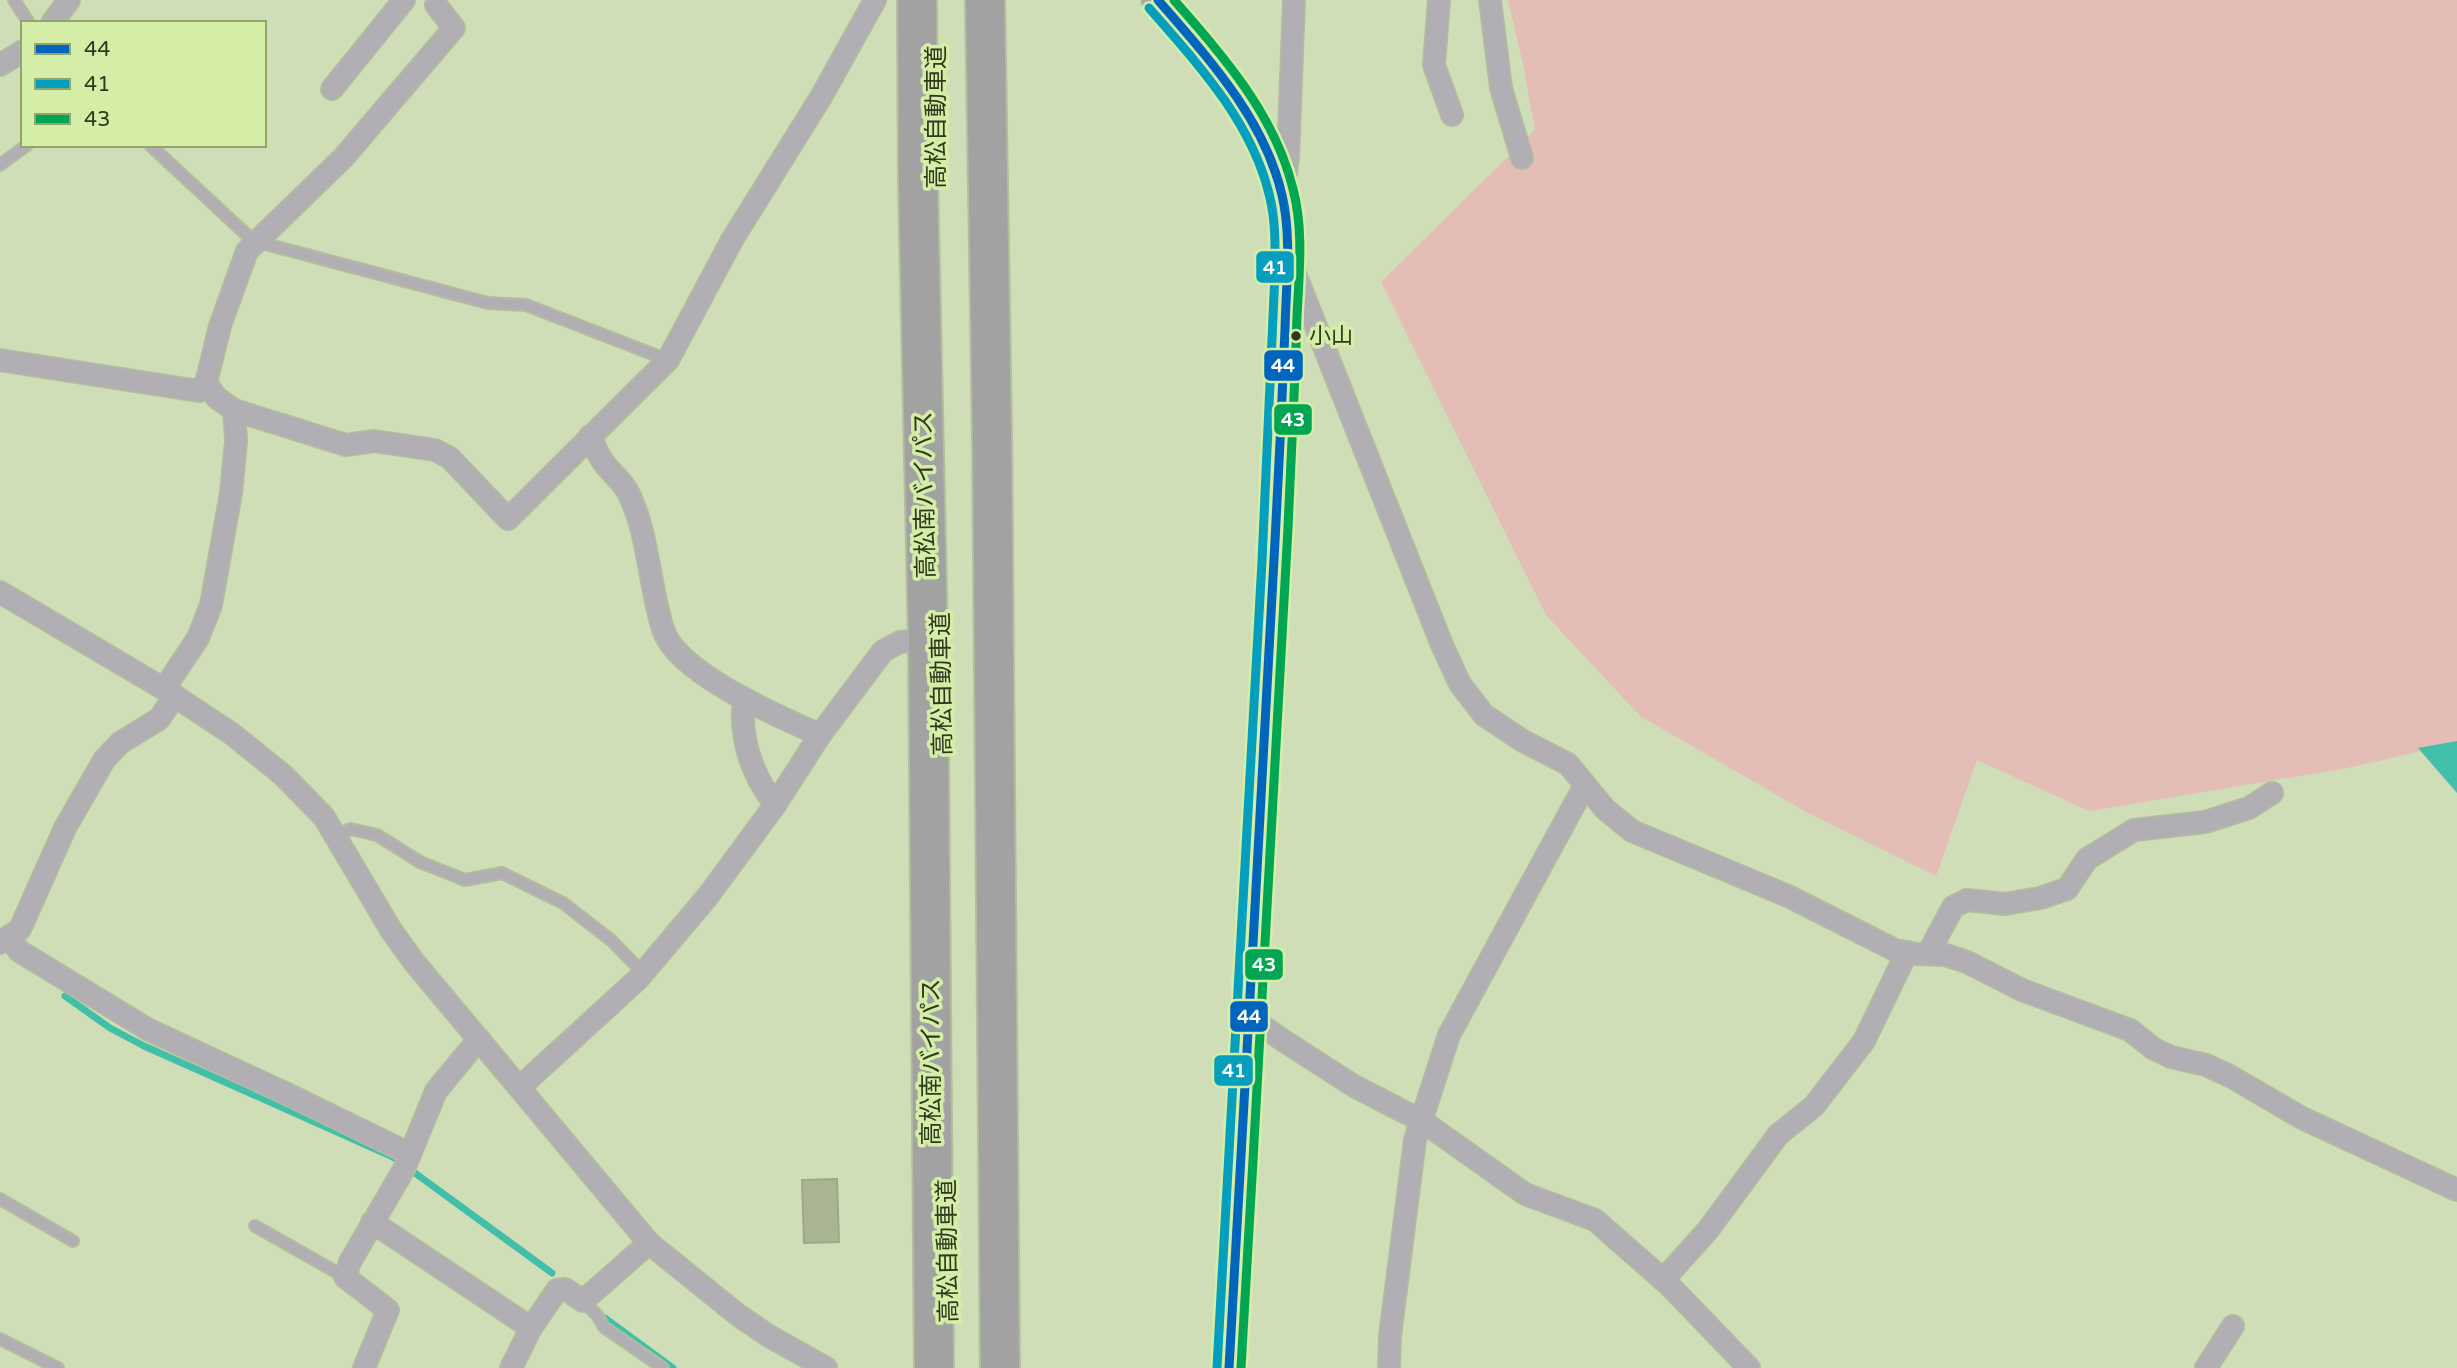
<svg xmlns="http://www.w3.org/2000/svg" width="2457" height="1368" font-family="'Varela Round','Noto Sans JP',sans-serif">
  <rect width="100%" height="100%" fill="#d0deb7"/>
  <!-- green -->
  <path fill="#e4bdb6" d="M1508 0H2457V743L2347 768 2089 811 1977 760 1936 876 1808 813 1640 716 1546 615 1381 282 1535 130 1523 64Z"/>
  <!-- water -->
  <path fill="#41bfa9" d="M2457 741V793L2418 748Z"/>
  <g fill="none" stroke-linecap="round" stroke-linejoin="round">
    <!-- stream -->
    <g stroke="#41bfa9" stroke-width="7">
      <path d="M65 996 110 1028 144 1046 393 1157 552 1273"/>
      <path d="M605 1318 673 1368"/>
    </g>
  </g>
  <!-- building -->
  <path fill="#aab693" stroke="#9da889" stroke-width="2" d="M837 1179 839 1242 804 1243 802 1180Z"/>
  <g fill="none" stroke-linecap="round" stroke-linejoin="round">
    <defs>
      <g id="lane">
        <path d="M14 0 29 23"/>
        <path d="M150 145 249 237 258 242 488 303 526 305 668 360"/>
        <path d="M0 165 27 145"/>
        <path d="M335 836 351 829 377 835 420 862 465 880 502 873 563 903 612 941 643 973"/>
        <path d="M0 1199 73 1241"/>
        <path d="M255 1226 345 1277"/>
        <path d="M583 1301 597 1315 604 1327 663 1368"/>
        <path d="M0 1339 58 1368"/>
      </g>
      <g id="street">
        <path d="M1439 0 1434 65 1452 115"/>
        <path d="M1490 0 1501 88 1522 158"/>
        <path d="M52 23 69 0"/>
        <path d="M0 65 23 51"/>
        <path d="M332 89 404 0"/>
        <path d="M1284 186 1288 158 1294 0"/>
        <path d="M1292 266 1442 645 1460 684 1484 715 1523 741 1568 764 1605 809 1632 831 1788 896 1895 950 1916 954 1946 955 1967 962 2022 990 2130 1030 2154 1049 2171 1057 2206 1065 2230 1076 2302 1118 2457 1190"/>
        <path d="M0 360 199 391 206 383 220 326 247 251 343 158 454 28 436 5"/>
        <path d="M234 410 346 445 374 441 435 450 450 458 508 519 668 360 732 240 821 97 875 0"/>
        <path d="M590 436C594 444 597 453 602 460 609 472 623 481 629 494 649 536 649 585 663 629 676 673 780 717 820 735"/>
        <path d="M0 592 164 689 232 734 283 775 324 817 391 930 414 962 649 1243 738 1315 769 1336 826 1368"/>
        <path d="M164 689 198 638 211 605 231 493 236 441 234 410 217 398 206 383"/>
        <path d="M744 699C739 738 752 774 775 805"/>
        <path d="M9 937 19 951 149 1030 287 1094 410 1154"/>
        <path d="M0 943 20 929 65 828 104 760 120 743 159 719 175 696"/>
        <path d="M1928 954 1953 907 1967 900 2005 904 2040 898 2067 889 2087 859 2134 830 2205 822 2249 808 2272 793"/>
        <path d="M1248 1016 1284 1041 1354 1086 1422 1121 1525 1194 1595 1220 1668 1284 1749 1368"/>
        <path d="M520 1087 638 979 708 896 775 805 820 735 883 651 900 642 928 639"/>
        <path d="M372 1222 531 1328 557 1290 565 1289 583 1301 649 1243"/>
        <path d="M1663 1280 1708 1230 1778 1135 1814 1106 1864 1041 1907 952"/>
        <path d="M364 1368 388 1310 345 1277 350 1262 404 1169 436 1091 479 1039"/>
        <path d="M511 1368 531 1328"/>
        <path d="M1389 1368 1390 1336 1415 1140 1449 1035 1585 785"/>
        <path d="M2206 1368 2233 1326"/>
      </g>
      <path id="secondary" d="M1158 0C1209 59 1264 116 1282 194 1291 235 1286 280 1285 322 1282 402 1278 482 1274 562 1259 831 1244 1099 1229 1368"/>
      <g id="highway">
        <path d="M917 0 918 182 928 639 934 1368"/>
        <path d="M985 0 992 436 1000 1368"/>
      </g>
    </defs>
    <!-- lane casing -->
    <use href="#lane" stroke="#b2bd9e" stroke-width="14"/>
    <!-- street casing -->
    <use href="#street" stroke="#b2bd9e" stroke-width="24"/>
    <!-- secondary casing -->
    <use href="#secondary" stroke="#b2bd9e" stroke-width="35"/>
    <!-- highway casing -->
    <use href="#highway" stroke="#b2bd9e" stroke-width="42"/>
    <!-- lane -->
    <use href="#lane" stroke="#b1afb4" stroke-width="10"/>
    <!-- street -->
    <use href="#street" stroke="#b1afb4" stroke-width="21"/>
    <!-- secondary -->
    <use href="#secondary" stroke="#a8a5ab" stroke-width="32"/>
    <!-- highway -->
    <use href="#highway" stroke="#a3a2a3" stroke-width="38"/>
    <defs>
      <path id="bus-1" d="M1158 0C1208 58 1264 118 1282 195 1292 238 1286 285 1285 329 1282 400 1279 470 1275 541 1261 817 1244 1092 1229 1368"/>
      <path id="bus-2" d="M1149 8C1198 64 1253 123 1270 198 1276 223 1275 248 1275 273L1262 561 1217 1367"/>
      <path id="bus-3" d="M1174 0C1224 57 1275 115 1293 189 1304 230 1299 274 1297 316 1295 387 1291 457 1288 528 1274 808 1257 1088 1241 1368"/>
    </defs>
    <!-- bus-1 casing -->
    <use href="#bus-1" stroke="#d4eea7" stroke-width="14"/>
    <!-- bus-2 casing -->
    <use href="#bus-2" stroke="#d4eea7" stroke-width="14"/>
    <!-- bus-3 casing -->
    <use href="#bus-3" stroke="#d4eea7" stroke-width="14"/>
    <!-- bus-1 -->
    <use href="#bus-1" stroke="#0065bd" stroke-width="9"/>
    <!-- bus-2 -->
    <use href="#bus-2" stroke="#059ebc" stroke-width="9"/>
    <!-- bus-3 -->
    <use href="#bus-3" stroke="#00a651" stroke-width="9"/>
  </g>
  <!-- markers -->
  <circle fill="#2f381c" stroke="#d4eea7" stroke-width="2.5" cx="1296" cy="336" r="6"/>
  <g text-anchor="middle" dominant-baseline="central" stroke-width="7" stroke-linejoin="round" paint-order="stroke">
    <!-- bus labels -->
    <g font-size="22" fill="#2f381c" stroke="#d4eea7" text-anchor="start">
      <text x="1309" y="336">小山</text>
    </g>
    <!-- street labels -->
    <g font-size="24" fill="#2f381c" stroke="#d4eea7">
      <text transform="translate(936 117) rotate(-90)">高松自動車道</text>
      <text transform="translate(925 495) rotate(-91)">高松南バイパス</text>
      <text transform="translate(942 684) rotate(-91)">高松自動車道</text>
      <text transform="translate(931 1062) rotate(-90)">高松南バイパス</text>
      <text transform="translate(948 1251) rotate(-91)">高松自動車道</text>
    </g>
  </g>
  <g stroke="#d4eea7" stroke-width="2.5">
    <rect x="1255" y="250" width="40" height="34" rx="7" fill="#059ebc"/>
    <rect x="1263" y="349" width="41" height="33" rx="7" fill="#0065bd"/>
    <rect x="1273" y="403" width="40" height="33" rx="7" fill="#00a651"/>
    <rect x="1244" y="948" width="40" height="33" rx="7" fill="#00a651"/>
    <rect x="1229" y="1000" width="40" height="33" rx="7" fill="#0065bd"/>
    <rect x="1213" y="1054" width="41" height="33" rx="7" fill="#059ebc"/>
  </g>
  <g font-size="19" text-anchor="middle" font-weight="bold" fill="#fff">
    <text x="1275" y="274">41</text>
    <text x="1283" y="372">44</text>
    <text x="1293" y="426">43</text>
    <text x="1264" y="971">43</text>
    <text x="1249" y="1023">44</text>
    <text x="1234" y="1077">41</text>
  </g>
  <!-- legend -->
  <rect x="21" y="21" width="245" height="126" fill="#d4eea7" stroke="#92a56f" stroke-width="2"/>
  <rect x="35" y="44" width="35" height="10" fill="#0065bd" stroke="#92a56f" stroke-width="2"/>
  <text x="84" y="56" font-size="21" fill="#2f381c">44</text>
  <rect x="35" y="79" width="35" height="10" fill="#059ebc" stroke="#92a56f" stroke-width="2"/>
  <text x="84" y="91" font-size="21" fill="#2f381c">41</text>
  <rect x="35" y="114" width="35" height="10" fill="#00a651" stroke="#92a56f" stroke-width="2"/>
  <text x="84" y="126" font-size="21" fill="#2f381c">43</text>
</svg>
